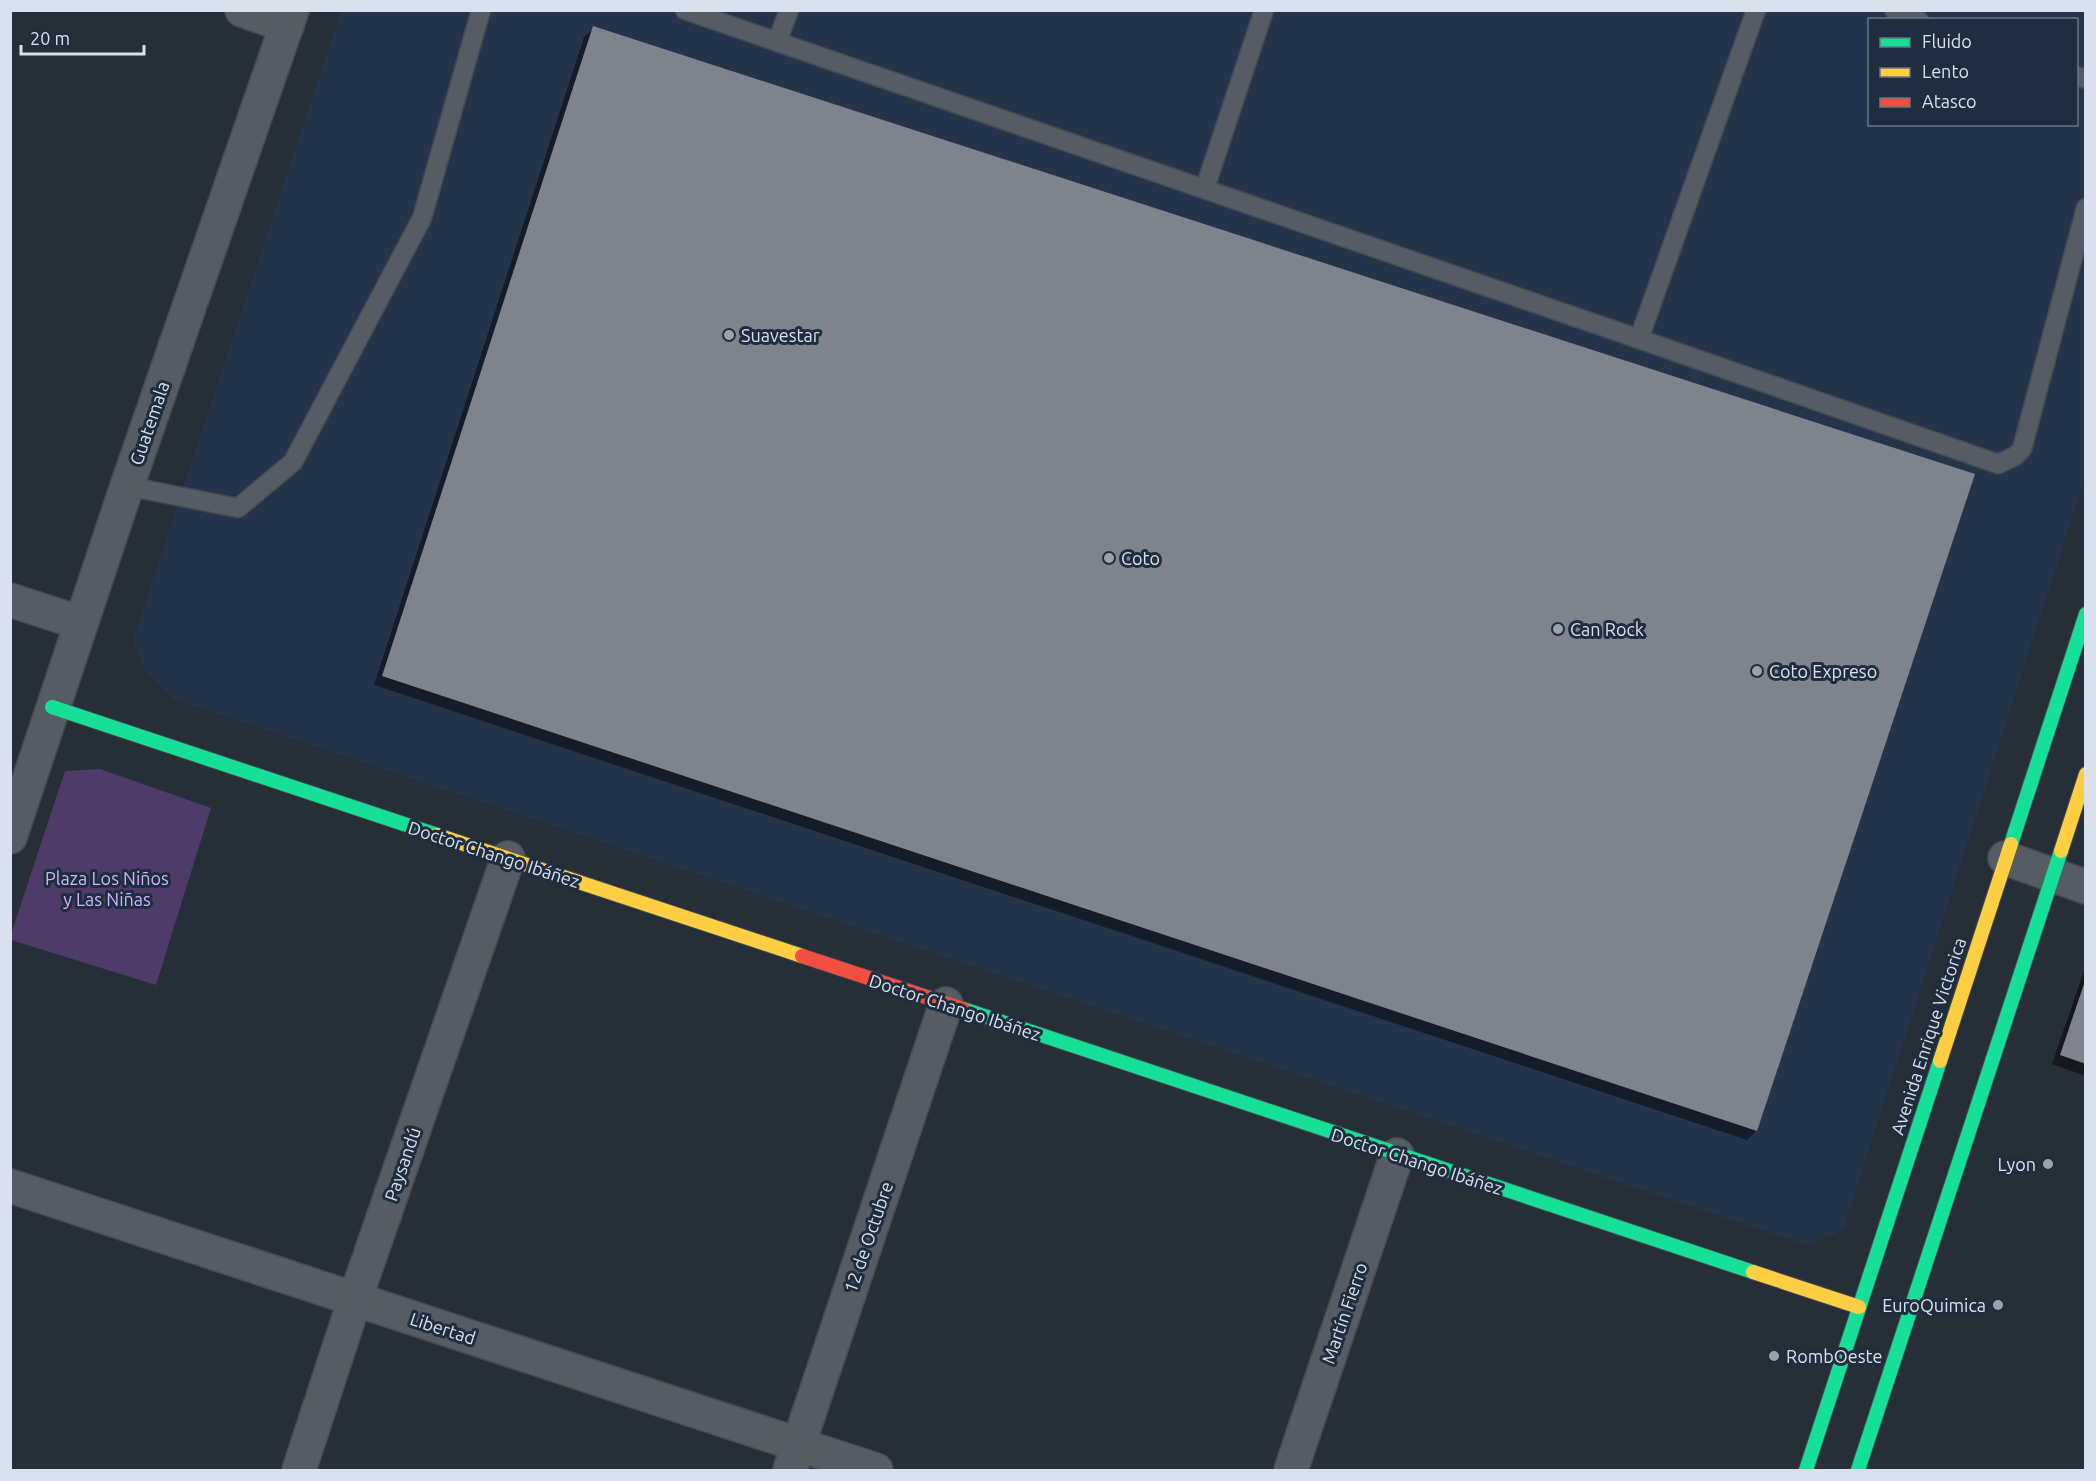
<svg xmlns="http://www.w3.org/2000/svg" width="2096" height="1481" font-family="Ubuntu,sans-serif">
  <rect width="100%" height="100%" fill="#262e37"/>
  <!-- built -->
  <path fill="#24354b" fill-rule="evenodd" d="M341 11H2085V477L1843 1230 1808 1245 173 699 145 671 133 639ZM1870 20H2076V124H1870Z"/>
  <!-- green -->
  <path fill="#4e3b6a" d="M100 769 211 808 156 985 11 940V934L65 771Z"/>
  <!-- shadow -->
  <g fill="#0007">
    <path d="M594 28 1756 1131 1747 1140 374 685 584 37Z"/>
    <path d="M2086 965V1076L2052 1064Z"/>
  </g>
  <!-- building -->
  <g fill="#7f838d">
    <path d="M593 26 1975 474 1757 1131 382 676Z"/>
    <path d="M2085 981H2086V1064L2060 1055Z"/>
  </g>
  <g fill="none" stroke-linecap="round" stroke-linejoin="round">
    <defs>
      <g id="lane">
        <path d="M685 10 1639 339 1756 10"/>
        <path d="M1894 10 1919 20"/>
        <path d="M777 42 789 10"/>
        <path d="M2076 76 2086 79"/>
        <path d="M1205 188 1264 10"/>
        <path d="M1639 339 1998 464 2015 456 2022 449 2086 208"/>
        <path d="M127 486 238 508 293 462 422 218 481 10"/>
      </g>
      <g id="street">
        <path d="M242 10 287 26"/>
        <path d="M10 600 81 623"/>
        <path d="M10 837 127 486 292 10"/>
        <path d="M2005 858 2086 887"/>
        <path d="M10 1186 876 1470"/>
        <path d="M299 1470 355 1299 508 858"/>
        <path d="M790 1470 946 1004"/>
        <path d="M1291 1470 1397 1155"/>
      </g>
      <g id="fast">
        <path d="M52 707 437 835"/>
        <path d="M2011 844 2086 614"/>
        <path d="M963 1009 1753 1272"/>
        <path d="M1806 1470 1940 1061"/>
        <path d="M1858 1470 2061 851"/>
      </g>
      <g id="slow">
        <path d="M437 835 802 956"/>
        <path d="M2061 851 2086 774"/>
        <path d="M1940 1061 2011 844"/>
        <path d="M1753 1272 1859 1307"/>
      </g>
      <path id="jam" d="M802 956 963 1009"/>
    </defs>
    <!-- lane casing -->
    <use href="#lane" stroke="#444b53" stroke-width="21"/>
    <!-- street casing -->
    <use href="#street" stroke="#444b53" stroke-width="36"/>
    <!-- fast casing -->
    <use href="#fast" stroke="#444b53" stroke-width="16"/>
    <!-- slow casing -->
    <use href="#slow" stroke="#444b53" stroke-width="16"/>
    <!-- jam casing -->
    <use href="#jam" stroke="#444b53" stroke-width="16"/>
    <!-- lane -->
    <use href="#lane" stroke="#565c63" stroke-width="18"/>
    <!-- street -->
    <use href="#street" stroke="#565c63" stroke-width="33"/>
    <!-- fast -->
    <use href="#fast" stroke="#16e098" stroke-width="14"/>
    <!-- slow -->
    <use href="#slow" stroke="#ffcf43" stroke-width="14"/>
    <!-- jam -->
    <use href="#jam" stroke="#f24e42" stroke-width="14"/>
  </g>
  <!-- markers -->
  <g fill="#9aa2ad" stroke="#1f2d3e" stroke-width="2">
    <circle cx="729" cy="335" r="6"/>
    <circle cx="1109" cy="558" r="6"/>
    <circle cx="1558" cy="629" r="6"/>
    <circle cx="1757" cy="671" r="6"/>
    <circle cx="2048" cy="1164" r="6"/>
    <circle cx="1998" cy="1305" r="6"/>
    <circle cx="1774" cy="1356" r="6"/>
  </g>
  <g text-anchor="middle" dominant-baseline="central" stroke-width="6" stroke-linejoin="round" paint-order="stroke">
    <!-- poi labels -->
    <g font-size="18" fill="#d8e1ed" stroke="#1f2d3e" text-anchor="start">
      <text x="741" y="335">Suavestar</text>
      <text x="1121" y="558">Coto</text>
      <text x="1570" y="629">Can Rock</text>
      <text x="1769" y="671">Coto Expreso</text>
      <text x="2036" y="1164" text-anchor="end">Lyon</text>
      <text x="1986" y="1305" text-anchor="end">EuroQuimica</text>
      <text x="1786" y="1356">RombOeste</text>
    </g>
    <!-- street labels -->
    <g font-size="18" fill="#d8e1ed" stroke="#1f2d3e">
      <text transform="translate(149 423) rotate(-71)">Guatemala</text>
      <text transform="translate(494 854) rotate(18)">Doctor Chango Ibáñez</text>
      <text transform="translate(955 1007) rotate(18)">Doctor Chango Ibáñez</text>
      <text transform="translate(1928 1036) rotate(-72)">Avenida Enrique Victorica</text>
      <text transform="translate(1417 1161) rotate(18)">Doctor Chango Ibáñez</text>
      <text transform="translate(402 1164) rotate(-71)">Paysandú</text>
      <text transform="translate(868 1237) rotate(-71)">12 de Octubre</text>
      <text transform="translate(1344 1313) rotate(-71)">Martín Fierro</text>
      <text transform="translate(443 1328) rotate(18)">Libertad</text>
    </g>
    <!-- park labels -->
    <g font-size="18" fill="#ceb3f6" stroke="#1f2d3e">
      <text x="107" y="878">Plaza Los Niños<tspan x="107" dy="21">y Las Niñas</tspan></text>
    </g>
  </g>
  <!-- border -->
  <rect width="2096" height="1481" fill="none" stroke="#d8e1ed" stroke-width="24"/>
  <!-- legend -->
  <rect x="1868" y="18" width="210" height="108" fill="#1f2d3e" stroke="#697584" stroke-width="1.5"/>
  <rect x="1880" y="38" width="30" height="9" fill="#16e098" stroke="#697584" stroke-width="1.5"/>
  <text x="1922" y="48" font-size="18" fill="#d8e1ed">Fluido</text>
  <rect x="1880" y="68" width="30" height="9" fill="#ffcf43" stroke="#697584" stroke-width="1.5"/>
  <text x="1922" y="78" font-size="18" fill="#d8e1ed">Lento</text>
  <rect x="1880" y="98" width="30" height="9" fill="#f24e42" stroke="#697584" stroke-width="1.5"/>
  <text x="1922" y="108" font-size="18" fill="#d8e1ed">Atasco</text>
  <!-- scale -->
  <path d="M21 45v9h123v-9" fill="none" stroke="#d8e1ed" stroke-width="3"/>
  <text x="30" y="45" font-size="18" fill="#d8e1ed" stroke="#1f2d3e" stroke-width="4.5" paint-order="stroke">20 m</text>
</svg>
